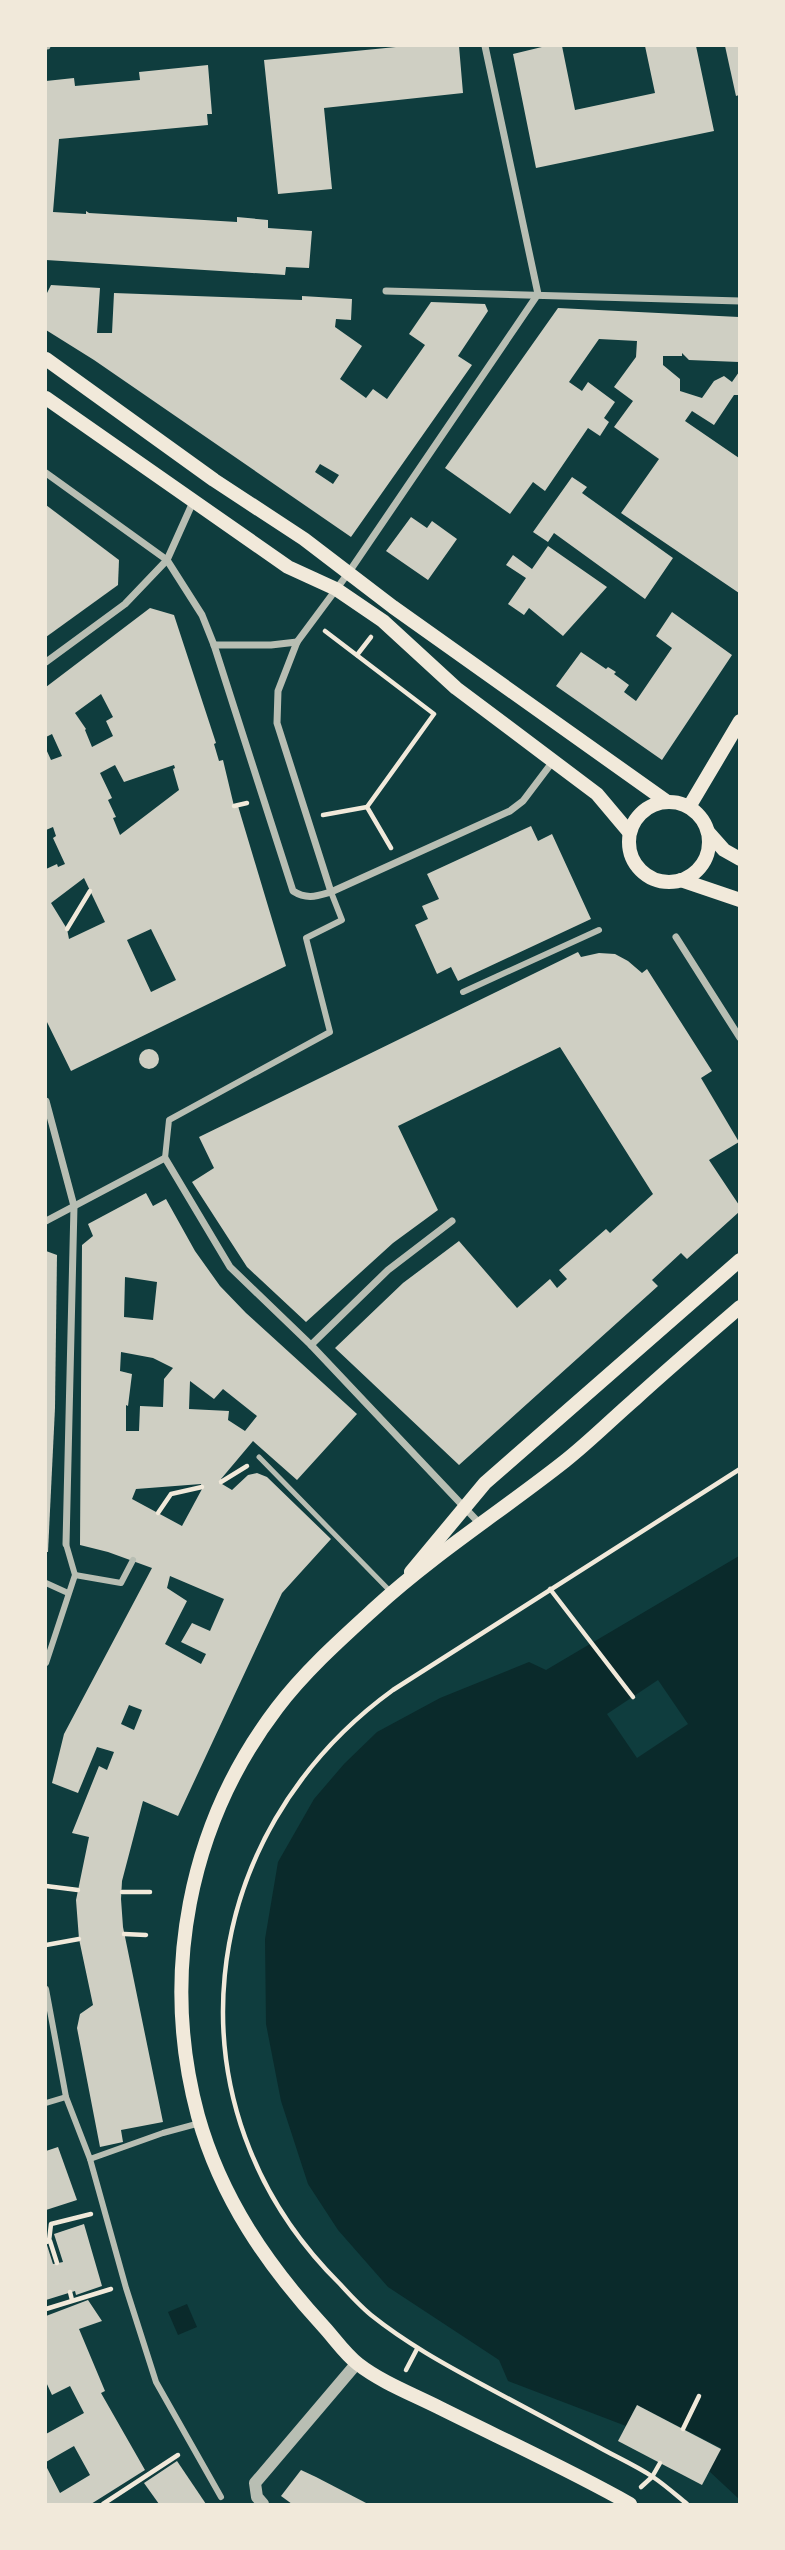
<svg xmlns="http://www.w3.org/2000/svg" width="785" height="2550" font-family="Roboto,sans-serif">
  <rect width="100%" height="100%" fill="#0f3d3e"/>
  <!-- water -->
  <g fill="#0a2a2b">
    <path d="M739 1556V2499L709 2471 721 2448 637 2405 626 2426 508 2381 499 2360 388 2287 338 2230 308 2184 281 2101 266 2024 265 1939 278 1862 314 1799 344 1764 377 1732 440 1698 529 1662 546 1670Z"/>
    <path d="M187 2304 197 2327 178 2335 168 2312Z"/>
  </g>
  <!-- pier -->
  <path fill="#0f3d3e" d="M658 1680 688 1724 637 1758 607 1714Z"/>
  <!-- building -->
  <g fill="#cfcfc3" fill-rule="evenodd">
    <path d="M406 46H459L463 93 324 108 332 189 278 194 264 60Z"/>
    <path d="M546 46H562L575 110 655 93 645 46H696L714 131 536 168 513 54Z"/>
    <path d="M725 46H739V95L736 96Z"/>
    <path d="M208 65 212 114H207L208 125 59 139 53 212 86 214V211L89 213 237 222V217L268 220V228L312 231 309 268 286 267 285 275 46 260V81L74 78 75 86 140 80 139 72Z"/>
    <path d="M51 285 100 288 97 333H112L114 293 302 300V296L352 299 351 320 336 319 335 327 362 346 340 379 366 398 373 389 387 399 425 345 409 334 431 302 485 304 488 311 458 356 472 365 351 537 94 360 46 330V295ZM320 464 339 475 333 484 315 472Z"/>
    <path d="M558 308 739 317V362L689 360 682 353V356H663V365L680 379V391L702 398 714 381 724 376 732 382 739 372V395H734L714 425 692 411 685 421 739 458V593L621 513 659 459 614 427 633 401 614 387 636 357 637 341 599 339 569 382 582 391 588 382 615 402 604 418 609 422 600 436 588 428 545 491 533 482 510 514 445 468Z"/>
    <path d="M572 477 587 487 582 493 673 558 645 599 554 533 548 542 533 532Z"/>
    <path d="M46 505 119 560 118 585 46 637Z"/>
    <path d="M411 517 427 528 432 521 457 539 428 580 386 551Z"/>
    <path d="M548 546 607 587 563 636 529 608 524 615 508 604 526 578 506 565 513 555 532 569Z"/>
    <path d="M150 608 174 615 216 743 214 744 219 761 223 760 234 806H238L286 966 71 1071 46 1020V869L57 864 58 867 65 864 53 838 56 836 53 827 46 830V749L51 760 62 756 52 734 46 737V687ZM101 694 113 717 106 721 113 736 92 747 85 730 86 729 75 713ZM115 765 124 782 174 765 175 768 173 769 179 790 120 835 113 818 116 817 108 800 112 798 100 773ZM84 878 105 922 69 939 67 929 51 903ZM151 929 176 980 151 992 127 940Z"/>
    <path d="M672 612 732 655 662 760 556 686 581 652 606 669 608 667 616 672 614 674 629 685 624 692 636 701 672 648 656 636Z"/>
    <path d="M531 826 538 841 552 834 591 919 458 981 451 967 437 974 415 925 428 919 422 906 439 899 427 874Z"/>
    <path d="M578 952 581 957 599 953 615 954 628 961 642 973 647 969 712 1071 701 1078 739 1142 709 1160 739 1205V1212L687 1259 681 1253 652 1280 658 1286 459 1465 335 1348 403 1283 459 1241 517 1308 550 1279 557 1288 567 1279 559 1270 606 1229 610 1233 653 1194 560 1047 398 1126 438 1210 393 1243 306 1322 247 1267 192 1182 214 1168 199 1137Z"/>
    <circle cx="149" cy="1059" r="10"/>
    <path d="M146 1193 153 1206 166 1199 195 1251 220 1286 246 1313 357 1414 297 1480 253 1441 221 1479 222 1484 232 1490 248 1475 257 1473 267 1477 331 1539 282 1593 178 1816 143 1801 122 1881 121 1899 123 1927 163 2122 121 2130 123 2142 100 2147 77 2028 80 2014 93 2005 79 1939 76 1900 89 1837 72 1833 99 1766 107 1770 114 1752 97 1747 78 1793 52 1783 64 1734 152 1568 108 1552 80 1545 82 1245 93 1236 88 1224ZM125 1277 157 1282 153 1320 124 1317ZM121 1352 153 1358 173 1368 164 1379 163 1407 140 1406 139 1431H126V1405L128 1406 132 1374 120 1371ZM190 1381 214 1399 223 1389 257 1416 245 1431 228 1420 229 1411 189 1409ZM201 1484 202 1489 182 1526 132 1499 136 1489ZM170 1576 224 1599 210 1631 192 1623 181 1642 206 1654 201 1664 165 1644 187 1601 167 1588ZM129 1705 142 1710 134 1730 121 1724Z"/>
    <path d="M46 1251 57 1255 55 1408 48 1552H46Z"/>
    <path d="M58 2147 77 2200 46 2210V2151Z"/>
    <path d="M84 2224 102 2286 76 2295 75 2291 46 2300V2242L53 2264 63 2262 54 2234Z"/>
    <path d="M88 2300 102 2321 79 2329 105 2391 101 2393 145 2470 91 2504H46V2466L60 2493 90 2475 74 2446 46 2462V2434L84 2413 70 2386 52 2395 46 2382V2316Z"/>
    <path d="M637 2405 721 2449 702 2485 618 2441Z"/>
    <path d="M177 2461 206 2504H159L144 2483Z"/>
    <path d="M301 2470 316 2477 368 2504H292L281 2496Z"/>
  </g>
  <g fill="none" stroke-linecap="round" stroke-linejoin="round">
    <!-- path -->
    <g stroke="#f1e9da" stroke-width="4.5">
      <path d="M325 631 434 714 367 807 391 848"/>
      <path d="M357 655 371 637"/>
      <path d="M234 806 247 803"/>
      <path d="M323 815 367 807"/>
      <path d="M67 929 90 891"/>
      <path d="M221 1482 247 1466"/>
      <path d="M158 1513 171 1494 202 1487"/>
      <path d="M550 1589 633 1697"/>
      <path d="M46 1886 78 1890"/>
      <path d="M122 1892H150"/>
      <path d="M124 1934 146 1935"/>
      <path d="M46 1945 79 1939"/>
      <path d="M50 2241 57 2263"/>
      <path d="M46 2242 49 2241 51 2224 91 2214"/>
      <path d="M70 2292 72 2300"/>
      <path d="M46 2309 111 2289"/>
      <path d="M406 2370 417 2349"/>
      <path d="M683 2429 699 2396"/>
      <path d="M641 2487 652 2477 660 2463"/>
      <path d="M103 2504 178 2455"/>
      <path d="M687 2504C676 2495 665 2485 653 2477 635 2465 614 2456 595 2445 558 2425 521 2405 483 2385 444 2364 406 2343 371 2315 360 2306 350 2295 340 2284 162 2108 193 1835 393 1690L740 1469"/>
    </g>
    <!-- service -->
    <path stroke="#b8beb3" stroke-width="5" d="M259 1457 390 1591"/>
    <!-- pedestrian -->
    <g stroke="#b8beb3" stroke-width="6">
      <path d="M463 992 599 930"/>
      <path d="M165 1158 169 1120 330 1032 306 938 342 920 331 892"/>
      <path d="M75 1575 121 1583 133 1560"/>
      <path d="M46 1583 68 1593"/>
      <path d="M46 1663 75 1575 66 1544"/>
      <path d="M46 1989 66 2097 90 2159 126 2288 156 2382 221 2497"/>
      <path d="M46 2103 66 2097"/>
      <path d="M90 2159 163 2133 200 2123"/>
    </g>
    <!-- minor -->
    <g stroke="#b8beb3" stroke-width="7">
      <path d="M46 46H47"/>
      <path d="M386 291 740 301"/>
      <path d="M46 473 167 560 202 615 214 645 293 891C307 900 317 896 331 892L510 811 523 801 554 760"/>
      <path d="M214 645H271L297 642"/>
      <path d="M46 662 125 604 167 560 193 502"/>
      <path d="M331 892 277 723 278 691 297 642 349 572 538 294 485 46"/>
      <path d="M676 937 740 1038"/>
      <path d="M46 1101 74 1206 66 1544"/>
      <path d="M46 1221 165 1158 230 1267 311 1345 481 1525"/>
      <path d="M311 1345 388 1270 452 1221"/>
    </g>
    <!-- tertiary -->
    <path stroke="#b8beb3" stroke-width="12" d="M263 2504 257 2497 255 2483 357 2363"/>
    <!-- secondary -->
    <g stroke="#f1e9da" stroke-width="14">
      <path d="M46 359 214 480 304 539 393 607 666 801"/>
      <path d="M46 398 288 567 336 589 383 621 456 688 597 794 629 832"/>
      <circle cx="669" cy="842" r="40"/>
      <path d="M689 807 740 721"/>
      <path d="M708 832 724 850 740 859"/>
      <path d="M681 880 740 900"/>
      <path d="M411 1572 485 1483 740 1260"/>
      <path d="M630 2504C568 2469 502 2439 438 2407 412 2394 381 2382 358 2364 345 2354 335 2339 324 2327 267 2265 221 2198 198 2116 160 1975 188 1825 277 1708 305 1671 341 1639 375 1608 434 1554 503 1510 565 1461 589 1442 611 1420 634 1400 668 1369 704 1338 740 1307"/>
    </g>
  </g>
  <!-- border -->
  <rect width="785" height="2550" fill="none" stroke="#f1e9da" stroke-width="94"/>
</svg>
